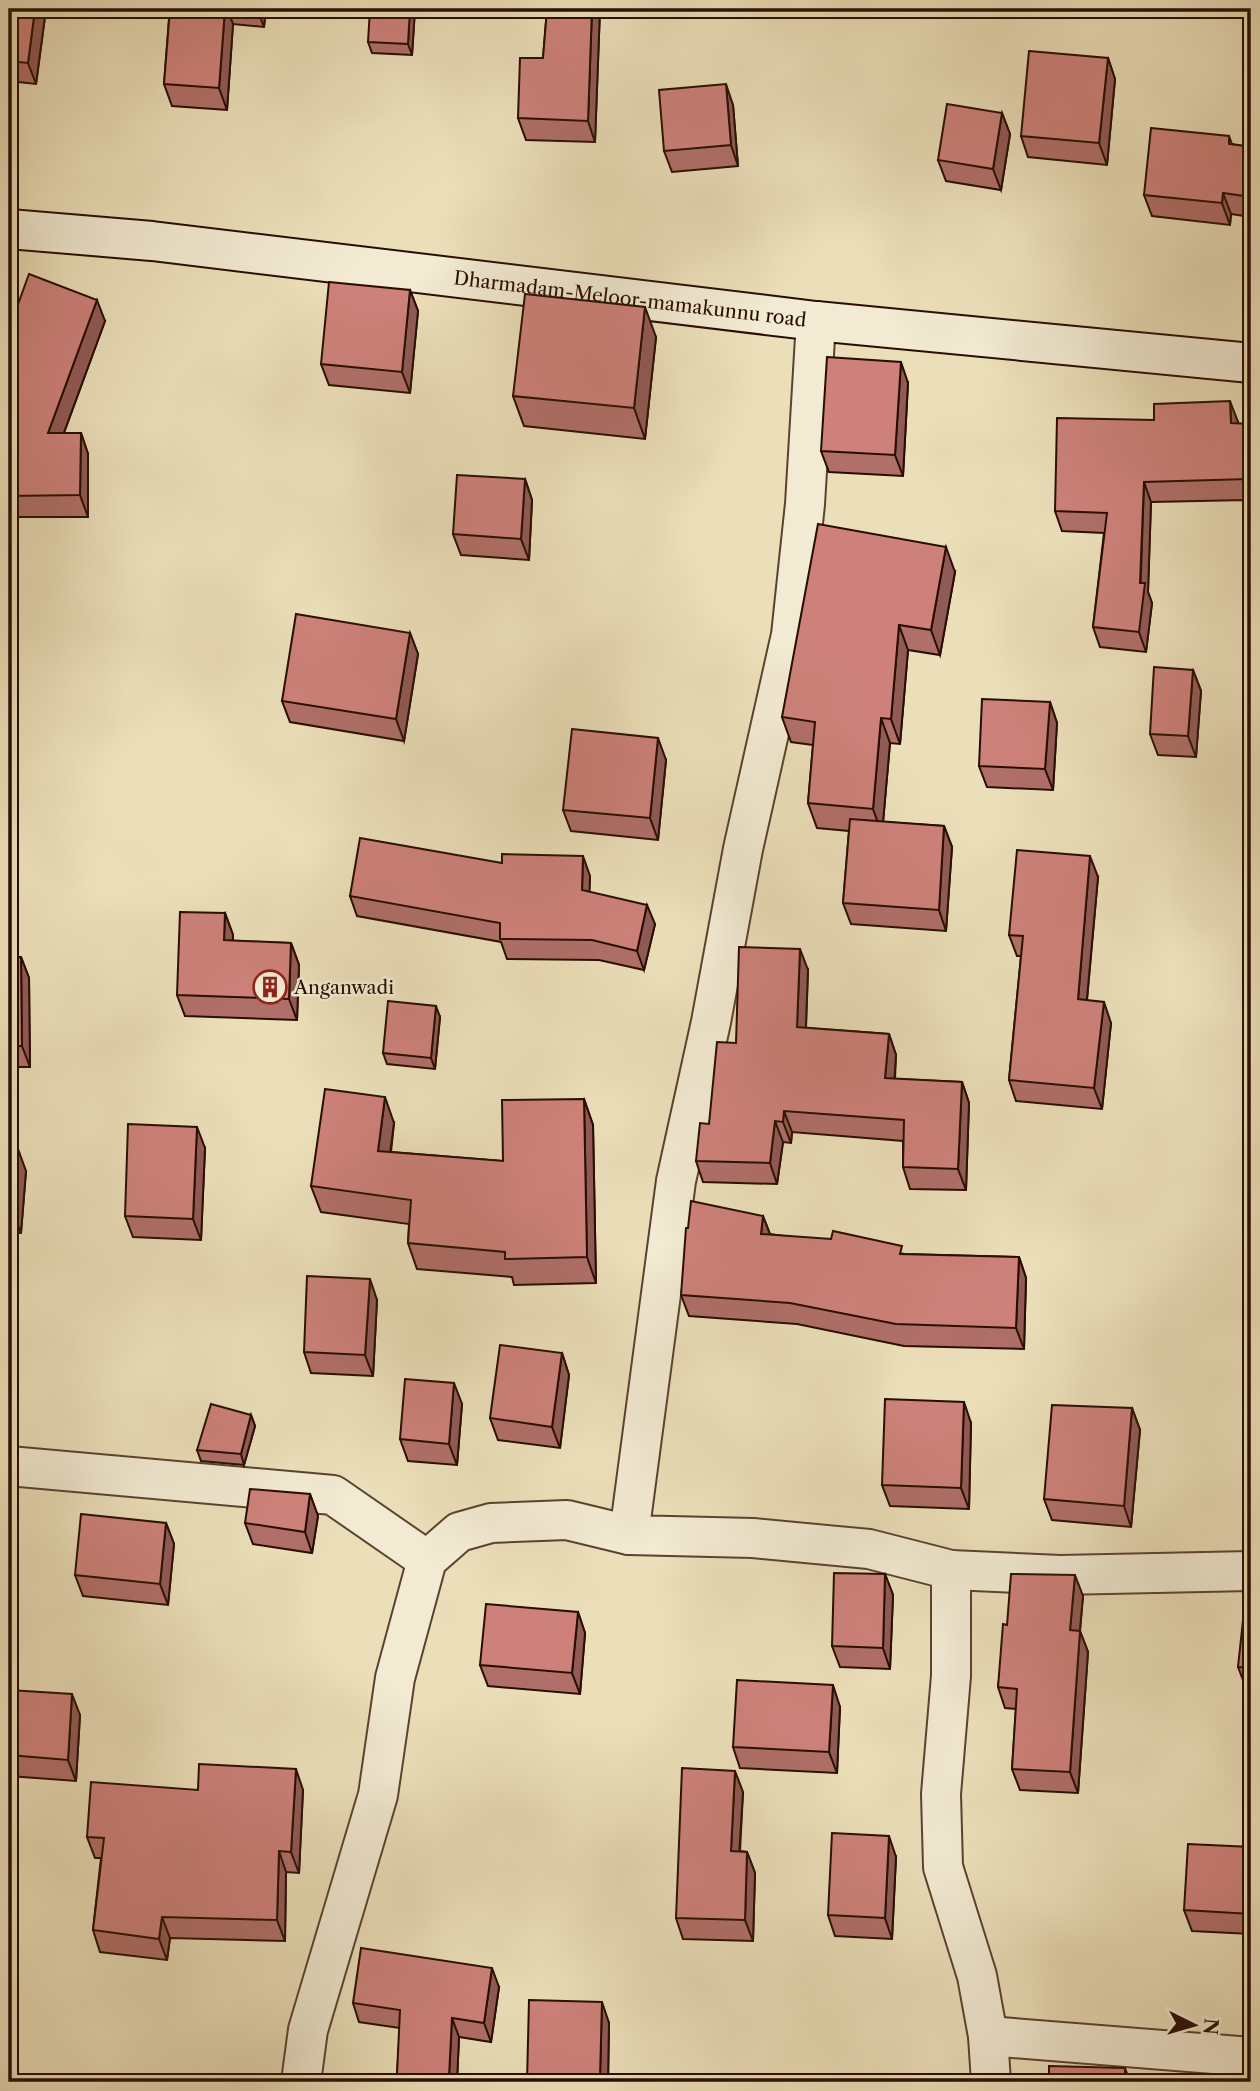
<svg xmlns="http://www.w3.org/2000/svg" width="1260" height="2091" font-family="'Libre Caslon Text',serif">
  <rect width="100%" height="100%" fill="#ebdfb9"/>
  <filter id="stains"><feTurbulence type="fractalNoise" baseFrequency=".00286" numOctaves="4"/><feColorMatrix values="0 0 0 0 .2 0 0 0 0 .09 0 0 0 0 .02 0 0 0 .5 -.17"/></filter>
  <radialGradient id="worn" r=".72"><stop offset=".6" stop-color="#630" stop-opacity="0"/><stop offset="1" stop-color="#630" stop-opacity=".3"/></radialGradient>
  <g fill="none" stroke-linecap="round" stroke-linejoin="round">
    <defs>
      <g id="minor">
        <path d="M816 321 805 504 791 635 743 849 711 1022 676 1181 629 1535 753 1538 869 1549 951 1570V1676L941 1794 943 1867 977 1976 988 2036 991 2082"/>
        <path d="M9 1466 333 1495 427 1560"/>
        <path d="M951 1570 1060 1575 1251 1571"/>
        <path d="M988 2036 1251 2057"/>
        <path d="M301 2082 308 2030 378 1795 395 1678 427 1560 459 1532 491 1523 567 1520 629 1535"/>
      </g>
      <g id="secondary">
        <path id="s1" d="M9 229 152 241 816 321 1251 363"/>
      </g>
    </defs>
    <!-- minor casing -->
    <use href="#minor" stroke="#5a4230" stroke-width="42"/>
    <!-- secondary casing -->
    <use href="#secondary" stroke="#290d02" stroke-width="42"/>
    <!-- minor -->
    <use href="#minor" stroke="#f2ead2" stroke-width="38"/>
    <!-- secondary -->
    <use href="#secondary" stroke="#f2ead2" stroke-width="38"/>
  </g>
  <!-- wall -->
  <g fill="#b06f69" stroke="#290d02" stroke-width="2">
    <path d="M9 9H46L36 84 9 81Z"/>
    <path d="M159 9H266L264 27 233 24 227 110 172 106 164 84 169 18 162 17Z"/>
    <path d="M415 9 412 55 372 53 368 42Z"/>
    <path d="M547 9H600L595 142 526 140 518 118 543 58Z"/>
    <path d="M1108 58 1115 79 1107 165 1028 157 1021 136Z"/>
    <path d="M733 105 738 166 672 172 664 151Z"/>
    <path d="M1002 113 1010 134 1001 190 946 181 938 160Z"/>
    <path d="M1229 136 1232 144 1251 147V217L1231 214 1230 225 1152 216 1144 195Z"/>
    <path d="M410 290 418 311 410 393 329 385 321 364Z"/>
    <path d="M105 321 64 433H81L88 454V517H9V329Z"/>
    <path d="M656 337 645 439 524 426 513 396Z"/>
    <path d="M908 383 903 476 829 472 821 451Z"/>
    <path d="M1238 422V424H1251V538L1246 523 1247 500 1151 502 1148 592 1152 603 1146 652 1100 647 1093 627 1104 533 1062 531 1055 511Z"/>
    <path d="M525 479 532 500 529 560 461 555 453 534Z"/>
    <path d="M955 572 940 655 908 650 900 744 890 743 883 822 944 826 952 847 946 931 851 924 843 903 849 831 817 828 808 803 813 745 791 742 782 717Z"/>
    <path d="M410 633 418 654 404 741 290 722 282 701Z"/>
    <path d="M1193 670 1201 691 1196 757 1158 755 1150 734Z"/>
    <path d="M1050 702 1057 723 1053 790 987 787 979 766Z"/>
    <path d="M666 760 658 840 571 831 563 810Z"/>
    <path d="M502 863 590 876 589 892 655 924 644 970 599 960 507 959 501 942 357 916 350 896Z"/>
    <path d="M1098 877 1087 1000 1111 1023 1102 1109 1016 1101 1009 1080 1021 956H1017L1009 935Z"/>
    <path d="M225 913 233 935V941L291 943 299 965 297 1020 185 1016 177 995Z"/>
    <path d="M21 957 29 978 30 1067H9V958Z"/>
    <path d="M808 970 806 1028 889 1034 896 1055 895 1079 962 1082 969 1103 966 1190 910 1189 903 1167V1141L792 1132 791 1143 783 1142 777 1184 703 1182 696 1161 709 1124 736 1043Z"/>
    <path d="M440 1017 435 1069 387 1064 383 1053Z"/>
    <path d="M584 1099 593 1125 596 1283 514 1285 512 1277 417 1269 408 1243 409 1224 321 1212 311 1186 394 1123 391 1152 503 1161Z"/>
    <path d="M205 1148 201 1240 133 1237 125 1216Z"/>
    <path d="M9 1149 26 1171 21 1233 9 1232Z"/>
    <path d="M763 1216 770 1234 905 1254 1019 1257 1026 1278 1024 1349 904 1346 797 1324 689 1316 681 1295Z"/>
    <path d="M377 1300 373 1376 311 1373 304 1352Z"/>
    <path d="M562 1353 569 1375 560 1448 498 1440 490 1418Z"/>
    <path d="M462 1404 457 1465 408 1461 400 1439Z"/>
    <path d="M1132 1408 1140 1430 1131 1527 1052 1520 1044 1499Z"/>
    <path d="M251 1415 255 1426 244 1465 201 1461 197 1450Z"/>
    <path d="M971 1423 969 1509 890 1506 882 1485Z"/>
    <path d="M310 1494 318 1516 312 1553 253 1544 245 1523Z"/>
    <path d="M166 1523 174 1544 168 1605 83 1596 75 1575Z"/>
    <path d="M885 1574 893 1595 890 1669 840 1667 832 1646Z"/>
    <path d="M1083 1596 1080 1631 1088 1652 1078 1793 1020 1790 1012 1769 1016 1709 1005 1708 998 1687 1007 1625Z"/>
    <path d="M578 1612 585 1633 580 1694 488 1686 480 1665Z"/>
    <path d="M1251 1620V1688H1246L1238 1667Z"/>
    <path d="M9 1690 80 1715 76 1781 9 1776Z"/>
    <path d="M840 1707 837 1773 740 1768 733 1747Z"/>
    <path d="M198 1790H303L299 1873 286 1872 285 1941 170 1938 167 1960 100 1952 93 1930 101 1858H95L87 1837Z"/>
    <path d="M743 1792 740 1851 747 1852 755 1873 753 1941 683 1939 676 1918Z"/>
    <path d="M1251 1847V1934L1192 1931 1184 1910Z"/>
    <path d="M896 1857 892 1939 835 1936 828 1915Z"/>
    <path d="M499 1987 491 2042 459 2037 457 2082H400L397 2074 400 2028 359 2022 353 2003Z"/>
    <path d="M609 2023 608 2082H527Z"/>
  </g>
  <!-- shaded-wall -->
  <g fill="#905a55" stroke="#290d02" stroke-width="2">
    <path d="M35 9H46L36 84 28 63Z"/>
    <path d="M225 9H227L233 24 227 110 219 88Z"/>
    <path d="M257 9H266L264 27Z"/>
    <path d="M410 9H415L412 55 408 44Z"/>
    <path d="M592 9H600L595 142 588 121Z"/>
    <path d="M1108 58 1115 79 1107 165 1099 143Z"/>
    <path d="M726 84 733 105 738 166 731 145Z"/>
    <path d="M1002 113 1010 134 1001 190 993 169Z"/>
    <path d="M1223 193 1231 214 1230 225 1222 203Z"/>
    <path d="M410 290 418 311 410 393 402 372Z"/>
    <path d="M97 300 105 321 56 454 48 433Z"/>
    <path d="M645 307 656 337 645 439 634 408Z"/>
    <path d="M901 362 908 383 903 476 895 455Z"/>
    <path d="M1230 401 1238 422V444L1231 423Z"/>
    <path d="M81 433 88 454V517L80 495Z"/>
    <path d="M525 479 532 500 529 560 521 539Z"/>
    <path d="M1144 482 1151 502 1148 592 1152 603 1146 652 1139 632Z"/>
    <path d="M946 547 955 572 940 655 931 630Z"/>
    <path d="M899 625 908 650 900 744 891 719Z"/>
    <path d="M410 633 418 654 404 741 396 719Z"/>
    <path d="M1193 670 1201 691 1196 757 1188 736Z"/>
    <path d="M1050 702 1057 723 1053 790 1045 769Z"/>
    <path d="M881 718 890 743 882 834 873 809Z"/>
    <path d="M658 738 666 760 658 840 650 818Z"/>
    <path d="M944 826 952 847 946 931 939 910Z"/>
    <path d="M583 856 590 876 589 910 582 890Z"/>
    <path d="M1090 856 1098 877 1085 1020 1078 999Z"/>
    <path d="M647 905 655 924 644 970 637 951Z"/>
    <path d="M225 913 233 935 232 961 224 940Z"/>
    <path d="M291 943 299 965 297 1020 289 999Z"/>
    <path d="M800 949 808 970 805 1048 797 1027Z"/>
    <path d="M21 957 29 978 30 1067 22 1046Z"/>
    <path d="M1104 1002 1111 1023 1102 1109 1094 1088Z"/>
    <path d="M436 1006 440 1017 435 1069 431 1058Z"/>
    <path d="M889 1034 896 1055 893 1099 885 1078Z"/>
    <path d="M962 1082 969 1103 966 1190 958 1169Z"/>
    <path d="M385 1097 394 1123 387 1177 378 1151Z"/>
    <path d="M584 1099 593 1125 596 1283 587 1257Z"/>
    <path d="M784 1111 792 1132 791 1143 783 1122Z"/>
    <path d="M775 1121 783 1142 777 1184 770 1163Z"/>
    <path d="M197 1127 205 1148 201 1240 193 1219Z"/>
    <path d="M18 1149 26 1171 21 1233 13 1212Z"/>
    <path d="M763 1216 771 1237 761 1234Z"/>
    <path d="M1019 1257 1026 1278 1024 1349 1016 1328Z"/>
    <path d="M370 1279 377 1300 373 1376 365 1355Z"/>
    <path d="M10 1316 18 1337 10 1397 9 1394V1325Z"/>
    <path d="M562 1353 569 1375 560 1448 552 1427Z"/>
    <path d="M454 1383 462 1404 457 1465 449 1444Z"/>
    <path d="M964 1402 971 1423 969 1509 961 1488Z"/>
    <path d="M1132 1408 1140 1430 1131 1527 1124 1506Z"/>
    <path d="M251 1415 255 1426 244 1465 241 1454Z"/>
    <path d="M310 1494 318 1516 312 1553 305 1532Z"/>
    <path d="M166 1523 174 1544 168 1605 160 1584Z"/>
    <path d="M885 1574 893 1595 890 1669 883 1648Z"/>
    <path d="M1075 1575 1083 1596 1078 1651 1070 1630Z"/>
    <path d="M578 1612 585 1633 580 1694 572 1673Z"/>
    <path d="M1080 1631 1088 1652 1078 1793 1070 1772Z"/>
    <path d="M833 1685 840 1707 837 1773 829 1752Z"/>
    <path d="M72 1694 80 1715 76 1781 68 1760Z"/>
    <path d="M296 1769 303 1790 299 1873 291 1852Z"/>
    <path d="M735 1771 743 1792 738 1872 731 1851Z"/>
    <path d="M889 1836 896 1857 892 1939 885 1918Z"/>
    <path d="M279 1851 286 1872 285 1941 277 1920Z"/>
    <path d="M747 1852 755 1873 753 1941 745 1920Z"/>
    <path d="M162 1917 170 1938 167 1960 159 1939Z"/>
    <path d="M492 1968 499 1987 491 2042 484 2023Z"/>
    <path d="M602 2002 609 2023 608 2082H602L600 2077Z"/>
    <path d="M452 2018 459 2037 457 2082H451L449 2077Z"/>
    <path d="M1125 2068 1130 2082H1125Z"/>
  </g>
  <!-- building -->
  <g fill="#cd817a" stroke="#290d02" stroke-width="2">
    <path d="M9 9H35L28 63 9 61Z"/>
    <path d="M170 9H225L219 88 164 84Z"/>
    <path d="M370 9H410L408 44 368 42Z"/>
    <path d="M547 9H592L588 121 518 118 520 58H543Z"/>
    <path d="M1029 51 1108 58 1099 143 1021 136Z"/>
    <path d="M726 84 731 145 664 151 659 90Z"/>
    <path d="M947 104 1002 113 993 169 938 160Z"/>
    <path d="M1151 128 1229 136V144L1251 147V197L1223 193 1222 203 1144 195Z"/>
    <path d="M29 274 97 300 48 433H81L80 495 9 496V329Z"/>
    <path d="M329 282 410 290 402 372 321 364Z"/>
    <path d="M525 294 645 307 634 408 513 396Z"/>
    <path d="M827 357 901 362 895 455 821 451Z"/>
    <path d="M1230 401 1231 423 1251 424V523H1246L1248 479 1144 482 1140 583H1145L1139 632 1093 627 1107 513 1055 511 1057 418 1154 420V404Z"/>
    <path d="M457 475 525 479 521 539 453 534Z"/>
    <path d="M818 524 946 547 931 630 899 625 891 719 881 718 873 809 808 803 815 722 782 717Z"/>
    <path d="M296 614 410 633 396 719 282 701Z"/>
    <path d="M1154 667 1193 670 1188 736 1150 734Z"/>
    <path d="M982 699 1050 702 1045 769 979 766Z"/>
    <path d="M572 729 658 738 650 818 563 810Z"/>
    <path d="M850 819 944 826 939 910 843 903Z"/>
    <path d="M360 838 502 863V854L583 856 582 890 647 905 637 951 592 940 500 939V923L350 896Z"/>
    <path d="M1017 850 1090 856 1078 999 1104 1002 1094 1088 1009 1080 1023 936 1009 935Z"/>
    <path d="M180 912 225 913 224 940 291 943 289 999 177 995Z"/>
    <path d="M739 947 800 949 797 1027 889 1034 885 1078 962 1082 958 1169 903 1167 904 1120 784 1111 783 1122 775 1121 770 1163 696 1161 700 1123 709 1124 717 1042 736 1043Z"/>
    <path d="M21 957 22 1046H9V958Z"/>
    <path d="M388 1001 436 1006 431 1058 383 1053Z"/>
    <path d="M325 1089 385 1097 378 1151 503 1161 502 1100 584 1099 587 1257 505 1259V1252L408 1243 411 1200 311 1186Z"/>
    <path d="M128 1124 197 1127 193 1219 125 1216Z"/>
    <path d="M9 1149H18L13 1212 9 1211Z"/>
    <path d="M691 1201 763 1216 761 1234 831 1239 833 1231 902 1246 900 1254 1019 1257 1016 1328 896 1324 790 1303 681 1295 686 1228H688Z"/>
    <path d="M307 1276 370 1279 365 1355 304 1352Z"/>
    <path d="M500 1345 562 1353 552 1427 490 1418Z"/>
    <path d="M405 1379 454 1383 449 1444 400 1439Z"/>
    <path d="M885 1399 964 1402 961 1488 882 1485Z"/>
    <path d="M211 1404 251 1415 241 1454 197 1450Z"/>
    <path d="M1052 1405 1132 1408 1124 1506 1044 1499Z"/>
    <path d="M250 1489 310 1494 305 1532 245 1523Z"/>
    <path d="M81 1514 166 1523 160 1584 75 1575Z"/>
    <path d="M834 1573 885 1574 883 1648 832 1646Z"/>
    <path d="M1011 1574 1075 1575 1070 1630 1080 1631 1070 1772 1012 1769 1017 1689 998 1687 1003 1624 1007 1625Z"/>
    <path d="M486 1604 578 1612 572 1673 480 1665Z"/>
    <path d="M1243 1620H1251V1668L1238 1667Z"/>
    <path d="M737 1680 833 1685 829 1752 733 1747Z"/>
    <path d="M9 1690 72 1694 68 1760 9 1755Z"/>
    <path d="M199 1764 296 1769 291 1852 279 1851 277 1920 162 1917 159 1939 93 1930 104 1838 87 1837 91 1782 198 1790Z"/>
    <path d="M682 1768 735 1771 731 1851 747 1852 745 1920 676 1918Z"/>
    <path d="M832 1833 889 1836 885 1918 828 1915Z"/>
    <path d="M1188 1844 1251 1847V1914L1184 1910Z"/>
    <path d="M361 1948 492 1968 484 2023 452 2018 449 2077 397 2074 400 2010 353 2003Z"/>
    <path d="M529 2000 602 2002 600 2077 571 2076V2082H527Z"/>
    <path d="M1049 2066 1125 2068V2082H1049Z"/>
  </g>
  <!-- icons -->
  <defs>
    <symbol id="building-ring" viewBox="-11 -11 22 22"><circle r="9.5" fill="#f2ead2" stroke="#8f2418" stroke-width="1.5"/><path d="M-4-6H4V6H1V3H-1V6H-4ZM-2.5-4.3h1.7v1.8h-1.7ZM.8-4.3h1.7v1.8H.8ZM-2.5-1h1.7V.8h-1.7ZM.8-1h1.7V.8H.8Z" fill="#8f2418"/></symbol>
  </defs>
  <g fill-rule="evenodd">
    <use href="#building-ring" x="251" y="968" width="38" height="38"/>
  </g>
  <g text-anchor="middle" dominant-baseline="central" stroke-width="5" stroke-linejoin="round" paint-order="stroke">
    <!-- street labels -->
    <g font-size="19" fill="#290d02" stroke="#f2ead2">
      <text stroke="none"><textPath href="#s1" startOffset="625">Dharmadam-Meloor-mamakunnu road</textPath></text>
    </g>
    <!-- poi labels -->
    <g font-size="19" fill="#290d02" stroke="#f2ead2" text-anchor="start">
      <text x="294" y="987">Anganwadi</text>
    </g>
  </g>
  <!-- margin -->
  <rect width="1260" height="2091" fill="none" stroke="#ebdfb9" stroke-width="35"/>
  <rect x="10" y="10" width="1239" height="2070" fill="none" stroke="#290d02" stroke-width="3.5"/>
  <rect x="18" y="18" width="1225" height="2056" fill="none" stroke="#290d02" stroke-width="2"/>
  <!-- north arrow -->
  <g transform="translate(1194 2025) rotate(95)" stroke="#f2ead2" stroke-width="5" paint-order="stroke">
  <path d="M0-5L12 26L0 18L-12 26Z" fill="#290d02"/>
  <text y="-10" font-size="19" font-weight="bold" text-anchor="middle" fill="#290d02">N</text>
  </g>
  <rect width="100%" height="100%" filter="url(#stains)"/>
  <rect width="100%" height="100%" fill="url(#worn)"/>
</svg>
